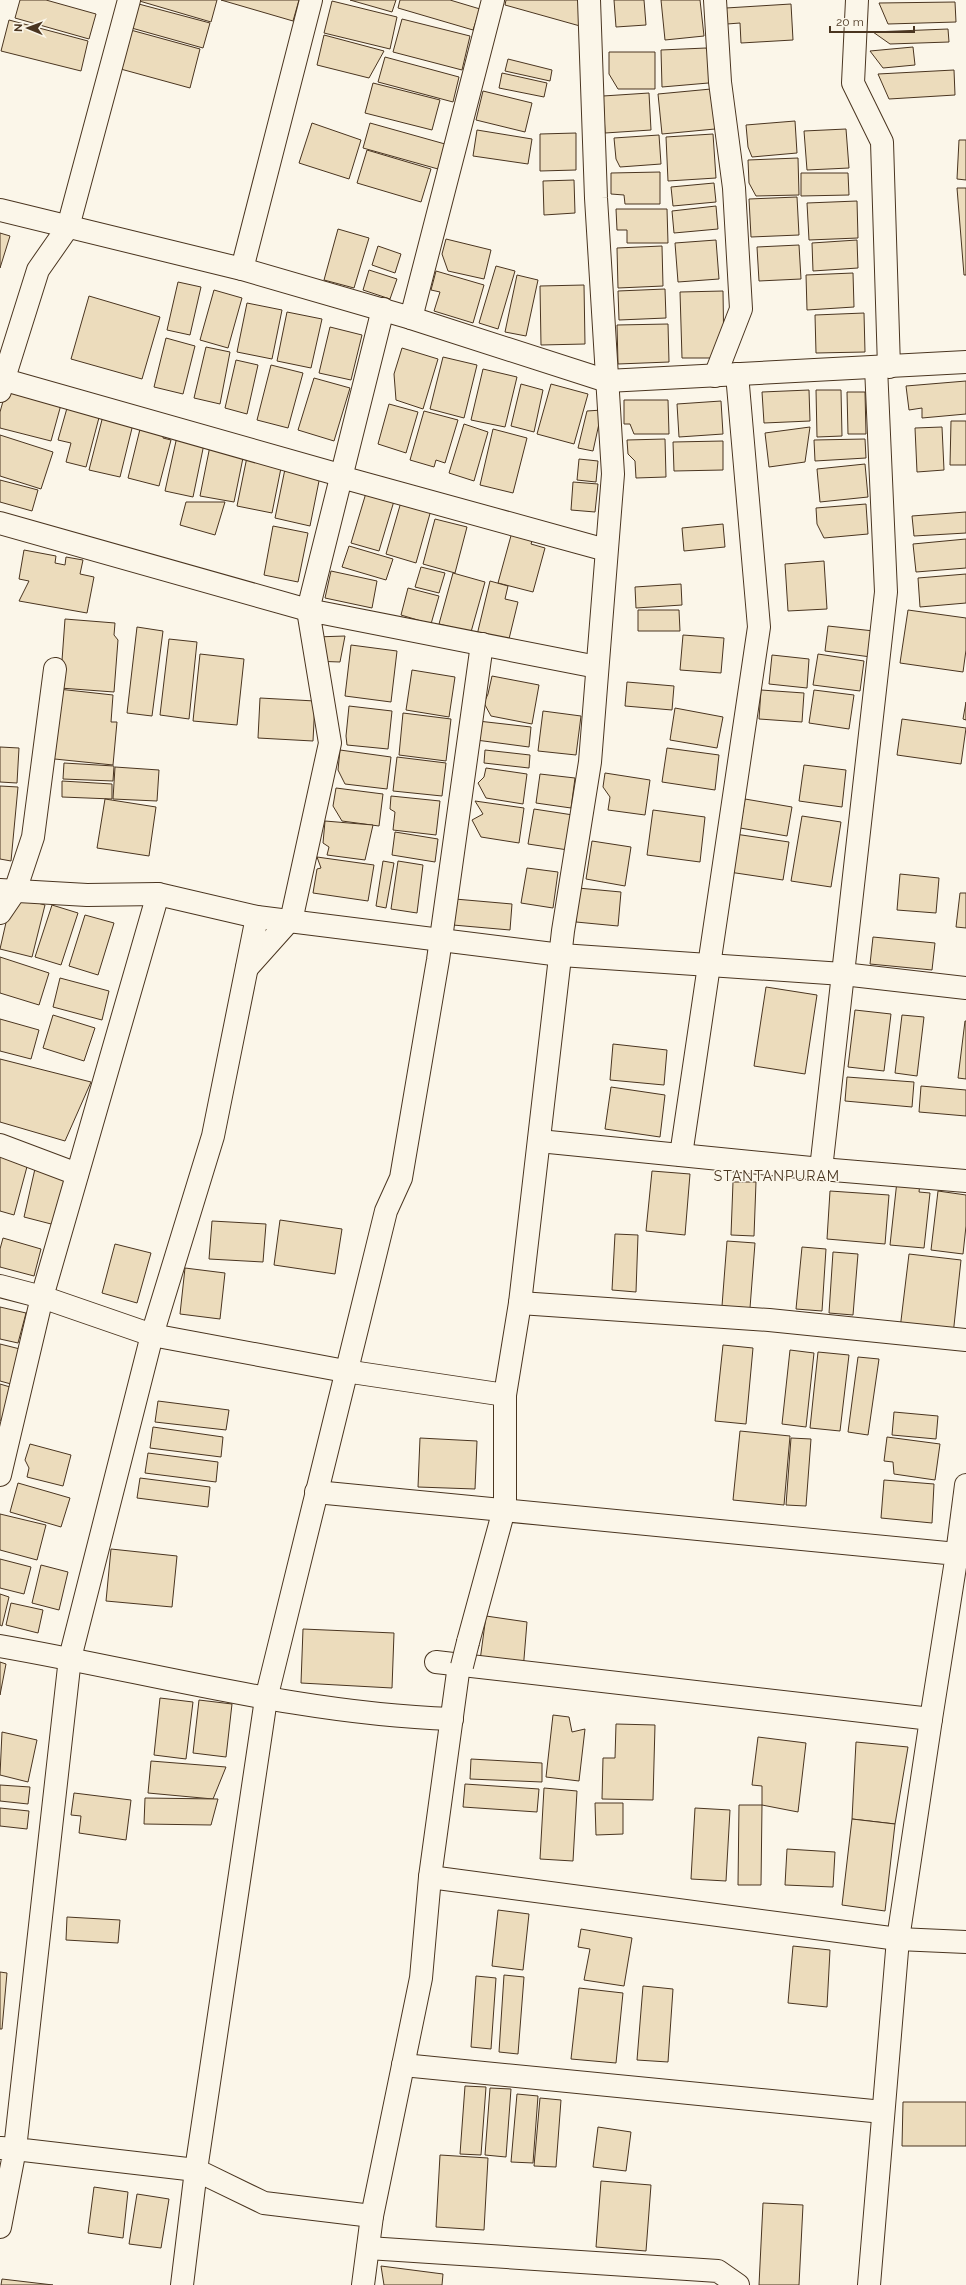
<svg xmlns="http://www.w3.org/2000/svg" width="966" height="2285" font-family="Raleway,sans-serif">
  <rect width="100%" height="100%" fill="#fbf6e9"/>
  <!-- building -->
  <g fill="#ecdcbc" stroke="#4a3520">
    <path d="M20 0H46L96 14 89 39 15 18Z"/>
    <path d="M136 0H217L211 22Z"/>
    <path d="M221 0H299L293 21Z"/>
    <path d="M350 0H396L392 12Z"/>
    <path d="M400 0H450L480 9 473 30 398 8Z"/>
    <path d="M506 0H583L580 26 505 5Z"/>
    <path d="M614 0H644L646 25 616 27Z"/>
    <path d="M661 0H700L704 36 665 40Z"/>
    <path d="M332 1 397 17 390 49 324 33Z"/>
    <path d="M955 2 956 22 888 24 879 3Z"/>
    <path d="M135 3 210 23 203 48 128 27Z"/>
    <path d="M791 4 793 40 741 43 740 23 727 24 726 8Z"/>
    <path d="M402 19 470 36 462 70 393 52Z"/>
    <path d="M9 20 88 41 81 71 1 51Z"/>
    <path d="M127 29 200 49 190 88 117 68Z"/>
    <path d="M948 29 949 42 890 44 873 32Z"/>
    <path d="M324 35 384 51 369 78 317 65Z"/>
    <path d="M913 47 915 65 883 68 870 51Z"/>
    <path d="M706 48 720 82 662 87 661 50Z"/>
    <path d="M609 52H655V89H618L609 74Z"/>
    <path d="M385 57 459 77 453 102 378 82Z"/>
    <path d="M508 59 552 70 550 81 505 71Z"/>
    <path d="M954 70 955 95 889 99 878 74Z"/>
    <path d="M502 73 547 83 544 97 499 88Z"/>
    <path d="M373 83 440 100 432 130 365 113Z"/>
    <path d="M711 89 715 129 662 134 658 94Z"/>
    <path d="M483 91 532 103 525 132 476 120Z"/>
    <path d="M649 93 651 130 605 133 603 96Z"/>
    <path d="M795 121 797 153 752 157 748 147 746 125Z"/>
    <path d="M312 123 361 140 349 179 299 163Z"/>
    <path d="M370 123 445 144 438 169 363 148Z"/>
    <path d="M846 129 849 168 807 170 804 131Z"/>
    <path d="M477 130 532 139 528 164 473 156Z"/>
    <path d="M576 133V170L540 171V134Z"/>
    <path d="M713 134 716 178 668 181 666 137Z"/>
    <path d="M659 135 661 164 620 167 616 159 614 138Z"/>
    <path d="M959 140H966V180L957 179Z"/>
    <path d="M367 150 431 169 421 202 357 183Z"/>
    <path d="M798 158 799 195 756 196 749 183 748 160Z"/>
    <path d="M660 172V204H625L624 195 611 194V173Z"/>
    <path d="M801 173H848L849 195 801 196Z"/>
    <path d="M574 180 575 213 544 215 543 181Z"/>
    <path d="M714 183 716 202 673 206 671 187Z"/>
    <path d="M957 188H966V275H964Z"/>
    <path d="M797 197 799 235 751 237 749 199Z"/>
    <path d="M857 201 858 238 809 240 807 203Z"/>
    <path d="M716 206 718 229 674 233 672 211Z"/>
    <path d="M616 209H667L668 243H627V230H617Z"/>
    <path d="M338 229 369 238 354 288 324 280Z"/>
    <path d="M0 233 10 236 0 268Z"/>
    <path d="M446 239 491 250 484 279 448 271 442 254Z"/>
    <path d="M716 240 719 279 678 282 675 243Z"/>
    <path d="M857 240 858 268 813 271 812 243Z"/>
    <path d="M799 245 801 279 759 281 757 247Z"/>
    <path d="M378 246 401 254 395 273 372 265Z"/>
    <path d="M662 246 663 286 618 288 617 248Z"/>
    <path d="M496 266 515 271 498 329 479 323Z"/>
    <path d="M369 270 397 279 390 299 363 290Z"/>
    <path d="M436 271 484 285 473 323 434 311 440 292 431 290Z"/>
    <path d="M853 273 854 307 807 310 806 275Z"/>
    <path d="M517 275 538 280 526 336 505 332Z"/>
    <path d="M178 282 201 287 190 335 167 330Z"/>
    <path d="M584 285 585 344 541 345 540 286Z"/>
    <path d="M665 289 666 318 619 320 618 291Z"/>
    <path d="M214 290 242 298 228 348 200 340Z"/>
    <path d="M723 291 724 358H682L680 292Z"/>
    <path d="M89 296 160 317 142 379 71 359Z"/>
    <path d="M247 303 282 310 272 359 237 352Z"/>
    <path d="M287 312 322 319 311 368 277 361Z"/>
    <path d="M864 313 865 352 816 353 815 315Z"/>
    <path d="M668 324 669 362 618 364 617 325Z"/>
    <path d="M330 327 362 335 351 380 319 373Z"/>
    <path d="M166 338 195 346 183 394 154 387Z"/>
    <path d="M206 347 230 352 220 404 194 398Z"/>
    <path d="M402 348 438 359 423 409 396 400 394 374Z"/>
    <path d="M443 357 477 365 464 418 430 409Z"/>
    <path d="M236 360 258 365 247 414 225 408Z"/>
    <path d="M271 365 303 373 288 428 257 420Z"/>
    <path d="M483 369 517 377 505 427 471 420Z"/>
    <path d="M314 378 350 388 334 441 298 430Z"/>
    <path d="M966 381V414L922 418V408L909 410 906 386Z"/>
    <path d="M521 384 543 390 534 432 511 426Z"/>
    <path d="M551 384 588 394 574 444 537 434Z"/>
    <path d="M7 387 62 401 51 441 0 428V412Z"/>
    <path d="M809 390 810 421 764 423 762 392Z"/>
    <path d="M816 390H841L842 436 817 437Z"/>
    <path d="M847 392H865L866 434H848Z"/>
    <path d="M624 400H668L669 434H634L630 424H624Z"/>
    <path d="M69 401 101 410 86 467 66 462 71 443 58 440Z"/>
    <path d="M721 401 723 434 679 437 677 404Z"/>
    <path d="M389 404 418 412 406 453 378 444Z"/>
    <path d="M602 410 593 451 578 448 587 411Z"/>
    <path d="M424 411 458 420 445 463 436 460 434 467 410 460Z"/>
    <path d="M104 412 134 420 120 477 89 470Z"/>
    <path d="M142 421 166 427 163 438 171 440 159 486 128 478Z"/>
    <path d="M951 421H966V465H950Z"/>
    <path d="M464 424 488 432 474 481 449 473Z"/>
    <path d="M810 427 805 462 769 467 765 433Z"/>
    <path d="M942 427 944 470 917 472 915 428Z"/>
    <path d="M493 429 527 438 513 493 480 485Z"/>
    <path d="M178 432 204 444 193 497 165 491Z"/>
    <path d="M0 435 53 452 41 489 0 476Z"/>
    <path d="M665 439 666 477 636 478 635 461 628 454 627 440Z"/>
    <path d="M865 439 866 458 815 461 814 440Z"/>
    <path d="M723 441V470L674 471 673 442Z"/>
    <path d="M210 446 244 453 234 502 200 496Z"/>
    <path d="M247 457 282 463 272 513 237 506Z"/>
    <path d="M579 459 598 461 596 482 577 480Z"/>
    <path d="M865 464 868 497 820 502 817 469Z"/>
    <path d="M285 469 320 476 310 526 275 518Z"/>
    <path d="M0 480 38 490 32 511 0 502Z"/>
    <path d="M573 482 598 484 595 512 571 510Z"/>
    <path d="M366 493 394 501 379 551 351 543Z"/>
    <path d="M186 502H225L215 535 180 525Z"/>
    <path d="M401 502 431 510 416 563 386 554Z"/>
    <path d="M866 504 868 534 824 538 817 524 816 508Z"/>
    <path d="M966 512V533L914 536 912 516Z"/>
    <path d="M435 519 467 527 455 573 423 564Z"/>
    <path d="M723 524 725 547 684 551 682 528Z"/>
    <path d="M273 526 308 533 298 582 264 575Z"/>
    <path d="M512 532 533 538 531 544 545 548 533 592 498 583Z"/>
    <path d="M966 539V568L916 572 913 544Z"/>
    <path d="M349 546 393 559 386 580 342 567Z"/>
    <path d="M24 550 56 556 55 563 65 565 66 557 83 560 80 574 94 577 87 613 19 601 29 581 19 579Z"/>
    <path d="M824 561 827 609 788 611 785 564Z"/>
    <path d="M421 567 445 573 439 593 415 587Z"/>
    <path d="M331 571 377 581 372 608 325 598Z"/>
    <path d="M453 573 485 582 471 632 439 624Z"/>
    <path d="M966 574V603L920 607 918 578Z"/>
    <path d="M490 581 508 586 505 599 518 602 508 643 477 635Z"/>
    <path d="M681 584 682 605 636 608 635 587Z"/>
    <path d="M408 588 439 596 431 624 401 615Z"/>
    <path d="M638 610H679L680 631H638Z"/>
    <path d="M908 610 966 618V650L963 672 900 663Z"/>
    <path d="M65 619 115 623 114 635 118 640 114 692 60 688Z"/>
    <path d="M828 626 874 631 871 657 825 651Z"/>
    <path d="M137 627 163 631 152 716 127 713Z"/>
    <path d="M683 635 724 638 721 673 680 670Z"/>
    <path d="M345 636 340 662 312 661 315 637Z"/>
    <path d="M169 639 197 642 189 719 160 715Z"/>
    <path d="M351 645 397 651 391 702 345 696Z"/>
    <path d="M200 654 244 659 237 725 193 721Z"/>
    <path d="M818 654 864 661 860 691 813 685Z"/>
    <path d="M772 655 809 659 807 688 769 684Z"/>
    <path d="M412 670 455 677 449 717 406 710Z"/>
    <path d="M492 676 539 685 532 724 491 716 484 703 488 694Z"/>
    <path d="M627 682 674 686 672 710 625 706Z"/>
    <path d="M49 688 113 695 111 722H117L113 765 45 758Z"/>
    <path d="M761 690 804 693 802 722 759 719Z"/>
    <path d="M814 690 854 695 849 729 809 723Z"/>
    <path d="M260 698 315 701 313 741 258 738Z"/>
    <path d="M966 702V720L963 719Z"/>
    <path d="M349 706 392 711 388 749 347 745 346 736Z"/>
    <path d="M675 708 723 717 717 748 670 740Z"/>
    <path d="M543 711 581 716 576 755 538 751Z"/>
    <path d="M403 713 451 719 446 761 399 755Z"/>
    <path d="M902 719 966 728 961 764 897 755Z"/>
    <path d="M478 721 531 727 529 747 476 740Z"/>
    <path d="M0 747 19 748 17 783 0 782Z"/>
    <path d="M667 748 719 755 715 790 662 782Z"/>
    <path d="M340 750 391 757 387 789 345 784 338 770Z"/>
    <path d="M485 750 530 755 529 768 484 763Z"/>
    <path d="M397 757 446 763 442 796 393 791Z"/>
    <path d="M64 763 114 766 113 781 63 779Z"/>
    <path d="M804 765 846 770 842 807 799 801Z"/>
    <path d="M115 767 159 770 157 801 113 799Z"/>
    <path d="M486 768 527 774 523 804 486 798 478 783 484 777Z"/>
    <path d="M605 773 650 780 645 815 608 810 610 797 603 787Z"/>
    <path d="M540 774 575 778 571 808 536 803Z"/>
    <path d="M62 781 112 784V799L62 797Z"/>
    <path d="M0 786 18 787 11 861 0 859Z"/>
    <path d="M336 788 383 794 379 826 342 821 333 806Z"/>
    <path d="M391 796 440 801 436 835 393 830 395 812 390 809Z"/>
    <path d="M105 799 156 807 149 856 97 848Z"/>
    <path d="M745 799 792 807 787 836 740 828Z"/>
    <path d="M475 801 524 808 519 843 481 837 472 820 483 814Z"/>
    <path d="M534 809 573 815 568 850 528 844Z"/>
    <path d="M653 810 705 817 700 862 647 855Z"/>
    <path d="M802 816 841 822 831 887 791 881Z"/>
    <path d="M325 821 373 825 365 860 327 855 329 847 323 843Z"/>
    <path d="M395 832 438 839 435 862 392 855Z"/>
    <path d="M735 834 789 842 783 880 729 872Z"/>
    <path d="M592 841 631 847 625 886 586 879Z"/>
    <path d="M317 857 374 865 368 901 313 893 317 869 321 868Z"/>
    <path d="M383 861 394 863 386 908 376 906Z"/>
    <path d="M398 861 423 865 417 913 391 909Z"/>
    <path d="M527 868 558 872 553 908 521 903Z"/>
    <path d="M900 874 939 878 936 913 897 910Z"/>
    <path d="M578 888 621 892 618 926 576 922Z"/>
    <path d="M960 893H966V928L956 927Z"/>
    <path d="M12 896 45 905 32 957 0 949Z"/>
    <path d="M455 899 512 904 510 930 453 925Z"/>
    <path d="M52 905 78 913 61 965 35 957Z"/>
    <path d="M85 915 114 923 98 975 69 966Z"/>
    <path d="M873 937 935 943 932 970 870 964Z"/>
    <path d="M0 957 49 973 39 1005 0 993Z"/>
    <path d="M60 978 109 991 102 1020 53 1007Z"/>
    <path d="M766 987 817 995 805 1074 754 1066Z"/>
    <path d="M855 1010 891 1014 884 1071 848 1067Z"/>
    <path d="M53 1015 95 1028 84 1061 43 1048Z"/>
    <path d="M902 1015 924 1017 917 1076 895 1073Z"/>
    <path d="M0 1019 39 1030 31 1059 0 1051Z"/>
    <path d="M965 1021H966V1079L958 1078Z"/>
    <path d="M613 1044 667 1050 664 1085 610 1080Z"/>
    <path d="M0 1059 91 1082 65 1141 0 1122Z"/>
    <path d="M847 1077 914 1082 912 1107 845 1101Z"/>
    <path d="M921 1086 966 1090V1116L919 1112Z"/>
    <path d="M611 1087 665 1095 660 1137 605 1129Z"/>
    <path d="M0 1155 28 1163 14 1215 0 1211Z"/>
    <path d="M37 1160 69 1168 55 1225 24 1217Z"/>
    <path d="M652 1171 690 1174 685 1235 646 1231Z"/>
    <path d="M897 1181 920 1183 919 1192 930 1193 924 1248 890 1245Z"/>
    <path d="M733 1182H756L754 1236 731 1235Z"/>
    <path d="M830 1191 889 1195 885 1244 827 1239Z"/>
    <path d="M938 1191 966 1195V1226L963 1254 931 1250Z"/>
    <path d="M280 1220 342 1229 335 1274 274 1265Z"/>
    <path d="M212 1221 266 1224 263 1262 209 1259Z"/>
    <path d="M615 1234 638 1235 636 1292 612 1290Z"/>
    <path d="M3 1238 41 1249 34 1276 0 1267V1249Z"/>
    <path d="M727 1241 755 1243 750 1308 722 1306Z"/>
    <path d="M115 1244 151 1253 137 1303 102 1293Z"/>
    <path d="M802 1247 826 1249 822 1311 796 1309Z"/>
    <path d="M833 1252 858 1254 853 1315 829 1313Z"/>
    <path d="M909 1254 961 1260 953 1335 900 1329Z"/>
    <path d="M185 1268 225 1273 220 1319 180 1314Z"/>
    <path d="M0 1307 26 1313 18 1343 0 1339Z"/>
    <path d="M0 1344 20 1349 11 1384 0 1381Z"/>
    <path d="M723 1345 753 1348 746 1424 715 1421Z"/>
    <path d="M790 1350 814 1353 806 1427 782 1424Z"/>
    <path d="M818 1352 849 1355 840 1431 810 1428Z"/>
    <path d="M858 1357 879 1359 868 1435 848 1432Z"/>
    <path d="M0 1384 10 1387 2 1421 0 1420Z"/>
    <path d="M158 1401 229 1410 226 1430 155 1422Z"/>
    <path d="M894 1412 938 1416 936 1439 892 1435Z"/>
    <path d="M153 1427 223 1437 221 1457 150 1448Z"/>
    <path d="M740 1431 790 1436 784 1505 733 1500Z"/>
    <path d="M887 1437 940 1444 935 1480 894 1474 893 1462 884 1461Z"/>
    <path d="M420 1438 477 1441 475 1489 418 1487Z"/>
    <path d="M791 1438 811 1439 806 1506 786 1505Z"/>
    <path d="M30 1444 71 1455 63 1486 27 1477 29 1468 25 1460Z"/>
    <path d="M148 1453 218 1462 216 1482 145 1473Z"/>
    <path d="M140 1478 210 1487 208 1507 137 1498Z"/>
    <path d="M884 1480 934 1484 932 1523 881 1518Z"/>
    <path d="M18 1483 70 1498 61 1527 10 1512Z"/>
    <path d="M0 1514 46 1525 37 1560 0 1550Z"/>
    <path d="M111 1549 177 1556 172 1607 106 1601Z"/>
    <path d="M0 1559 31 1567 24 1594 0 1588Z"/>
    <path d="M41 1565 68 1572 59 1610 32 1603Z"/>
    <path d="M0 1594 9 1597 2 1626 0 1625Z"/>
    <path d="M11 1603 43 1610 38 1633 6 1625Z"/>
    <path d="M486 1616 527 1622 523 1671 479 1668Z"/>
    <path d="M303 1629 394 1633 392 1688 301 1683Z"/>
    <path d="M0 1662 6 1664 0 1695Z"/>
    <path d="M160 1698 193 1702 186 1759 154 1755Z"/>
    <path d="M199 1700 232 1704 226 1757 193 1753Z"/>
    <path d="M553 1715 569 1717 572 1732 585 1729 579 1781 546 1777Z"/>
    <path d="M616 1724 655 1725 653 1800 602 1799 603 1758H615Z"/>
    <path d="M2 1732 37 1740 28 1782 0 1775Z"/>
    <path d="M758 1737 806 1743 798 1812 762 1805V1786L752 1785Z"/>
    <path d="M856 1742 908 1747 895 1824 852 1819Z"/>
    <path d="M471 1759 542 1763V1782L470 1779Z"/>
    <path d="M151 1761 226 1767 213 1799 148 1793Z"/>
    <path d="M465 1784 539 1789 537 1812 463 1807Z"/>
    <path d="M0 1785 30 1787 28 1804 0 1801Z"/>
    <path d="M544 1788 577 1791 573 1861 540 1859Z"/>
    <path d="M74 1793 131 1800 126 1840 79 1833 81 1816 71 1815Z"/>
    <path d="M145 1798 218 1799 211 1825 144 1824Z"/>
    <path d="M595 1803H623V1834L596 1835Z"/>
    <path d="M739 1805H762L761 1885H738Z"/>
    <path d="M0 1808 29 1811 27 1829 0 1826Z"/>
    <path d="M695 1808 730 1810 726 1881 691 1879Z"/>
    <path d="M852 1819 895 1824 885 1911 842 1905Z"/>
    <path d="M787 1849 835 1852 833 1887 785 1885Z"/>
    <path d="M498 1910 529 1914 523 1970 492 1966Z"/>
    <path d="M67 1917 120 1920 118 1943 66 1940Z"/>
    <path d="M581 1929 632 1938 624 1986 584 1980 590 1949 578 1947Z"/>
    <path d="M793 1946 830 1950 827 2007 788 2003Z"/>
    <path d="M0 1972 7 1973 2 2029H0Z"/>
    <path d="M504 1975 524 1977 518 2054 499 2052Z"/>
    <path d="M476 1976 496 1978 491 2049 471 2047Z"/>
    <path d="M643 1986 673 1989 668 2062 637 2060Z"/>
    <path d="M579 1988 623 1993 616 2063 571 2059Z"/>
    <path d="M465 2086 486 2087 481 2155 460 2154Z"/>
    <path d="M490 2088 511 2089 506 2157 485 2155Z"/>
    <path d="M517 2094 538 2096 533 2163 511 2162Z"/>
    <path d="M540 2098 561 2100 556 2167 534 2166Z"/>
    <path d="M903 2102H966V2146H902Z"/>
    <path d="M598 2127 631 2132 626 2171 593 2167Z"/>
    <path d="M440 2155 488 2158 484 2230 436 2227Z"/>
    <path d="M601 2181 651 2185 646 2251 596 2247Z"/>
    <path d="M94 2187 128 2192 123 2238 88 2233Z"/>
    <path d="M137 2194 169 2199 161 2248 129 2244Z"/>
    <path d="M763 2203 803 2205 799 2285H759Z"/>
    <path d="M381 2266 443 2274 442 2285H384Z"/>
    <path d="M2 2279 53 2285H1Z"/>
  </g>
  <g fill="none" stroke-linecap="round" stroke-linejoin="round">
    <defs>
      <g id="minor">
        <path d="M857 0 853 83 882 142 889 367"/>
        <path d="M0 210 242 269 311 0"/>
        <path d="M242 269 411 318 493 0"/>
        <path d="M411 318 607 381 966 362"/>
        <path d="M715 376 741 309 734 188 720 82 715 0"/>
        <path d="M5 380 340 475 341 477 606 550"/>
        <path d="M0 391 38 270 68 227 129 0"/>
        <path d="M0 523 308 610 383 309"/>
        <path d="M0 890 87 895 158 894 42 1297 152 1335 345 1371 505 1395"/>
        <path d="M158 894 257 917 561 955 843 974 966 988"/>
        <path d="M0 913 15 891 33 837 55 669"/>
        <path d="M247 968 289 921H291L330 743 308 610 597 667"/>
        <path d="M539 1141 821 1169 886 592 876 367"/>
        <path d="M0 1145 77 1174"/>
        <path d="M681 1155 759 627 737 374"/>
        <path d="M821 1169 966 1181"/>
        <path d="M0 1286 42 1297 0 1475"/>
        <path d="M520 1303 769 1320 966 1340"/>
        <path d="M316 1492 957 1554 931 1719"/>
        <path d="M957 1554 966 1485"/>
        <path d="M468 1642 505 1506V1395L520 1303 563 931 590 762 613 474 596 198 589 0"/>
        <path d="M0 1646C150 1672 299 1714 452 1719"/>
        <path d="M436 1662 931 1719 898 1939 869 2285"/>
        <path d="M430 1877 898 1939 966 1942"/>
        <path d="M403 2065 883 2112"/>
        <path d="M372 2216 264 2203 196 2170 266 1699 386 1211 401 1178 438 960 482 644"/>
        <path d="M0 2227 15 2149 1 2148"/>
        <path d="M368 2248 718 2271 738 2285"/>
        <path d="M182 2285 196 2170 15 2149 70 1658 152 1335 213 1136 257 917"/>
        <path d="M363 2285 372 2216 421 1978 430 1877 459 1665 462 1666"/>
      </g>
    </defs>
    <!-- minor casing -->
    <use href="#minor" stroke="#4a3520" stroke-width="24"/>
    <!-- minor -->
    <use href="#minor" stroke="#fbf6e9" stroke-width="22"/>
    <defs>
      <path id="minor-bridge" d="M462 1666 468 1642"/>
    </defs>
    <!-- minor-bridge casing -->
    <use href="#minor-bridge" stroke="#4a3520" stroke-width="24" stroke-linecap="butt"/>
    <!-- minor-bridge -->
    <use href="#minor-bridge" stroke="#fbf6e9" stroke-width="22"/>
  </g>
  <g text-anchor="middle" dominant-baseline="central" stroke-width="3" stroke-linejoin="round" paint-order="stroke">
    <!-- neighbourhood labels -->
    <g font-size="14" letter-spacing="1" fill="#4a3520" stroke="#fbf6e9">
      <text x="777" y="1176">STANTANPURAM</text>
    </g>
  </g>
  <!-- north arrow -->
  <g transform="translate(28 28) rotate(271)" stroke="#fbf6e9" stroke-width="3" paint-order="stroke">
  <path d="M0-3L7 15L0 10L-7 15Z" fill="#4a3520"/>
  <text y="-6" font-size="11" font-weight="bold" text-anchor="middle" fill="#4a3520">N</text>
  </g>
  <!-- scale -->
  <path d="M830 26v6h84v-6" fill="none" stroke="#4a3520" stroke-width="2"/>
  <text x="836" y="26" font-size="12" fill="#4a3520" stroke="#fbf6e9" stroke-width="3" paint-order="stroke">20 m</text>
</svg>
